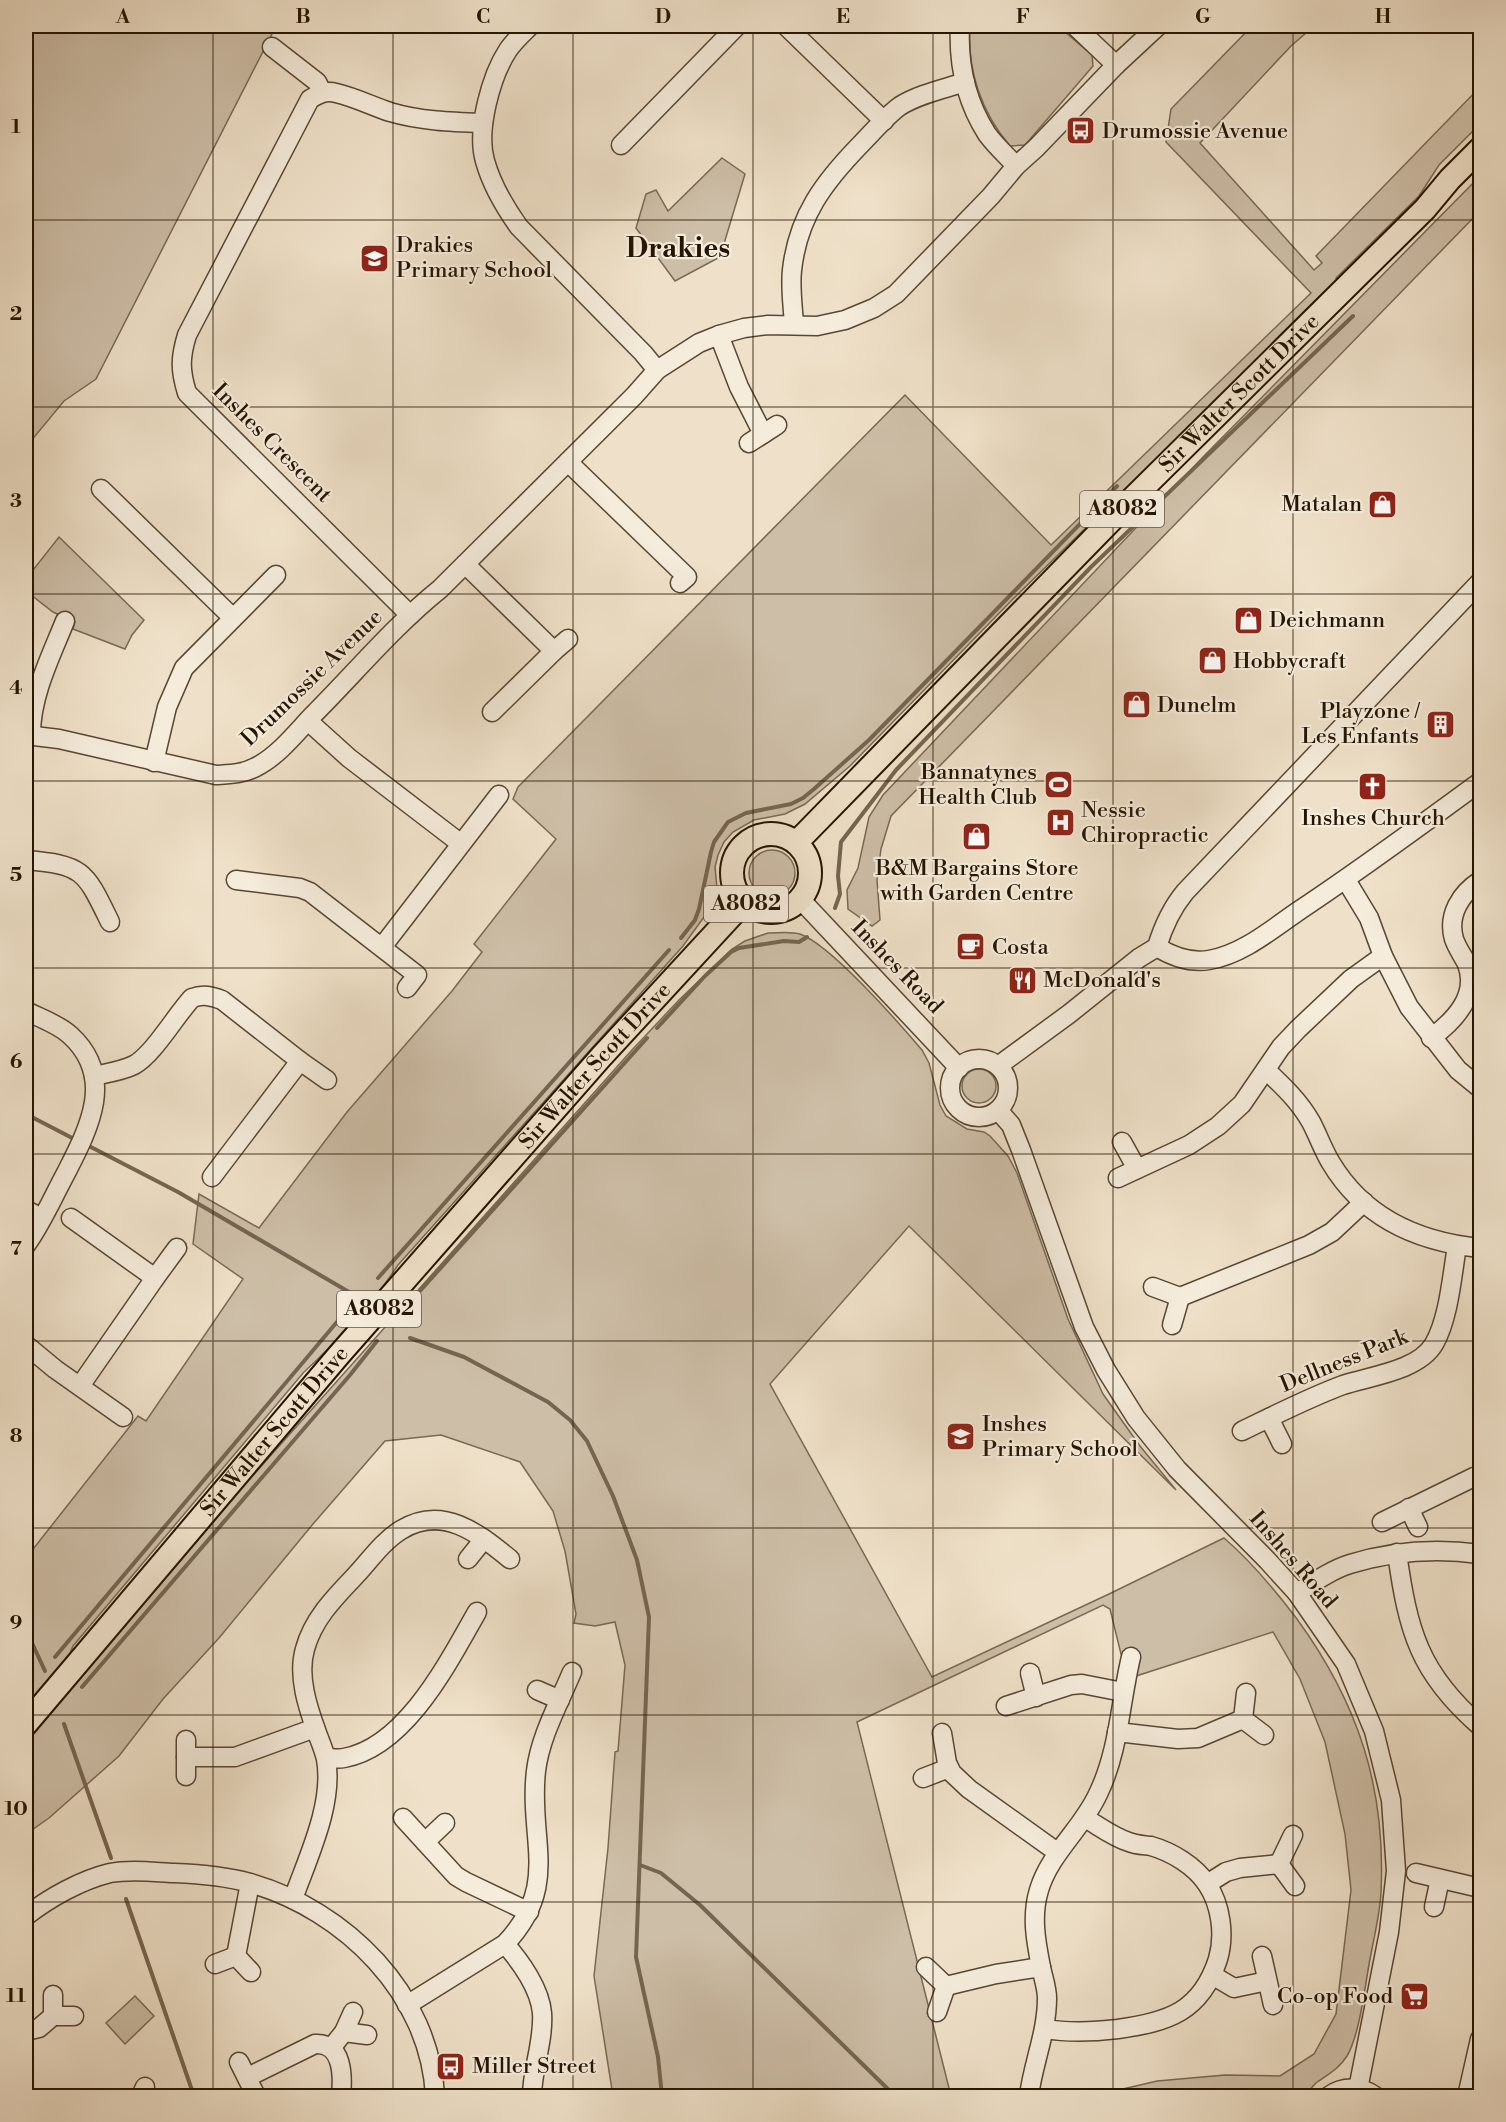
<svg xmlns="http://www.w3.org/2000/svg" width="1506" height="2122" font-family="'Libre Bodoni',serif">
  <rect width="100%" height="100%" fill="#efe1c9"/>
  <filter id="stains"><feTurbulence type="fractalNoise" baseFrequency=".00333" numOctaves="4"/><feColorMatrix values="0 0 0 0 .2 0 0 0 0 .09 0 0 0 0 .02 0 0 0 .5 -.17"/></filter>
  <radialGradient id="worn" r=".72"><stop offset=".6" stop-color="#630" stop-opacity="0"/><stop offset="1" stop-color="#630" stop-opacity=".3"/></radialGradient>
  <!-- green -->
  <g fill="#cdbea7" stroke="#796954" stroke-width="1.5">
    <path d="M26 26H276L96 379 64 401 26 447Z"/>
    <path d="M970 26H1058L1092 55 1093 66 1025 145 1010 146C981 112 967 70 970 26Z"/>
    <path d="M1252 26H1314L1291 46 1200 143 1314 270 1322 263 1316 256 1480 87V124L1439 165 1419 196 1336 278 1338 281 1012 600 850 766 805 804 785 814 754 820 733 832 724 842 718 855 715 867 717 888 715 902 683 946 398 1265C375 1300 336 1343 304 1372L73 1646 68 1658 26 1706V1558L138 1416 146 1421 243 1279 193 1244 199 1194 259 1228 347 1112 452 991 482 952 474 944 556 839 513 799 518 787 905 395 1051 545 1311 293 1166 142 1171 109Z"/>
    <path d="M722 158 745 174 720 257 675 281 636 228 646 194 656 190 668 211Z"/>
    <path d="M1480 176V211L891 816 881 849 877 880 880 920 872 926 848 909 847 890 858 868 869 817 883 795 1203 457Z"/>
    <path d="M59 537 144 620 132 635 125 649 73 629 75 622 53 612 26 591V579Z"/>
    <circle cx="772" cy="873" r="23"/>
    <path d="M768 933C778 933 790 931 800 934 831 945 899 1023 922 1050L929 1063 940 1105 946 1116 967 1129 984 1132 990 1136 1008 1156 1017 1173 1068 1319 1103 1394 1140 1446 1176 1490 909 1226 770 1384 932 1677 1109 1594 1224 1538C1252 1562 1275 1590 1297 1619 1358 1703 1386 1787 1381 1892 1380 1914 1374 1937 1370 1959 1365 1985 1360 2034 1347 2056 1338 2070 1328 2074 1316 2083 1312 2087 1308 2092 1304 2096H1093L1157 2081 1225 2075 1280 2076 1314 2054 1336 2014 1351 1890 1345 1834 1325 1742 1300 1679 1273 1632 1136 1676 1121 1654 1110 1609 1103 1605 857 1722 951 2096H613L594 1976 608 1848 615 1752 618 1751 625 1665 615 1622 595 1626 574 1623 576 1614 565 1551 553 1511 520 1462 441 1435 385 1441 313 1524 219 1638 163 1699 119 1756 49 1818 26 1834V1745L38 1728 256 1472 632 1050 679 1000 732 949 745 941Z"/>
    <circle cx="979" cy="1086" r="17"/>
    <path d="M135 1996 154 2016 125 2044 106 2023Z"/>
  </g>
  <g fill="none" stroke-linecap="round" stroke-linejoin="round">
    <!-- stream -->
    <g stroke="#756550" stroke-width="4">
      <path d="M835 908 840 894 838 876 841 842 896 770 1091 567 1353 316"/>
      <path d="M681 938 695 920 699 909 711 852 714 842 728 822 746 813 791 804 803 798 814 789 869 740 1117 486"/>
      <path d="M657 1028 705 976 731 952 739 948 784 941 799 942 807 937"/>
      <path d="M26 1114 76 1140"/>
      <path d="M85 1144 178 1192 361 1299"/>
      <path d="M378 1278 669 950"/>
      <path d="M411 1301 647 1038"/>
      <path d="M410 1338 464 1357 548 1402 570 1420 587 1441 613 1496 637 1560 649 1617 636 1957 658 2057 662 2096"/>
      <path d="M26 1630 45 1671"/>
      <path d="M55 1657 347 1310"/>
      <path d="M82 1687 350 1375 377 1341"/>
      <path d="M64 1724 111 1858"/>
      <path d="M640 1865 661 1873 700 1905 895 2096"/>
      <path d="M126 1899 194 2096"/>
    </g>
    <defs>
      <g id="minor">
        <path d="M530 26C523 33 514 41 508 50 491 76 476 130 485 161 492 186 504 206 519 227L643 353 657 370"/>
        <path d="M786 26 884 121"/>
        <path d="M960 26C958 64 966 101 987 134 995 145 1006 155 1016 166"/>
        <path d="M1075 26 1116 65"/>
        <path d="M272 47 317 82 322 92"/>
        <path d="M621 145 737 26"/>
        <path d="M794 325C793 307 790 288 792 270 798 216 824 182 861 144 873 132 886 116 900 106 919 94 944 89 965 82"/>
        <path d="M719 335 739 387 763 434"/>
        <path d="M749 443 777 425"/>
        <path d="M568 462 687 577 680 583"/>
        <path d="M101 489 233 618"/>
        <path d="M465 564 554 651 492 712"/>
        <path d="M410 615 187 393C180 370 180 358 187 335L310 99C319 94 326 90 336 93 354 97 372 106 390 112 420 121 452 122 483 123"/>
        <path d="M554 651 568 639"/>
        <path d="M308 721 349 758 460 843"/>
        <path d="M31 734C31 695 51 656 65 621"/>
        <path d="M26 735 59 739 216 775C230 774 243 774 256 767 278 756 296 733 313 715 355 673 394 626 440 589L634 396 657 370 699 343 719 335 744 328 768 325 817 326 845 320 874 308 896 294 991 196 1016 166 1036 148 1116 65 1158 26"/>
        <path d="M154 762 167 707 184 668 276 575"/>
        <path d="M26 860C84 865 85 871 110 922"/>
        <path d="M236 880 300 888 310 892 417 975 407 988"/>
        <path d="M1346 880 1369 918 1383 956 1409 1007 1458 1070 1480 1088"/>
        <path d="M801 900 959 1068"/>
        <path d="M382 947 499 795"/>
        <path d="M1157 947C1173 957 1190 963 1209 960 1241 955 1271 930 1297 912 1359 871 1420 826 1480 782"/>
        <path d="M26 1011C40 1018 58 1024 70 1035 116 1077 89 1128 66 1173 53 1197 42 1223 26 1245"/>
        <path d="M1431 1038C1454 1021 1479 996 1467 964 1463 956 1457 948 1454 939 1447 915 1461 893 1480 881"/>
        <circle cx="979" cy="1088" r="29"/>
        <path d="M300 1061 327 1080"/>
        <path d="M998 1066 1069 1014 1139 958 1157 947C1163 927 1171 909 1185 892L1480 582"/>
        <path d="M1266 1070C1283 1086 1299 1101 1311 1122 1318 1135 1323 1150 1331 1163 1364 1218 1419 1242 1480 1248"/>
        <path d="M94 1076C107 1073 122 1071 134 1065 153 1055 176 1015 192 998 203 994 211 996 222 1000L300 1061 212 1177"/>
        <path d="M998 1110 1011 1125 1021 1150 1084 1327 1106 1370 1136 1418 1177 1469 1267 1560 1297 1593 1346 1664 1374 1731 1391 1800 1396 1871 1389 1932 1358 2089"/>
        <path d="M1122 1142 1137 1169"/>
        <path d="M1118 1178 1189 1145 1218 1126 1242 1104 1281 1047 1298 1029 1351 979 1383 956"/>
        <path d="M26 1210 42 1218"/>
        <path d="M71 1218 155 1278 80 1386"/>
        <path d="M155 1278 177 1248"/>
        <path d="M1153 1287 1180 1297 1172 1325"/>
        <path d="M1180 1297 1309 1245 1332 1232 1364 1202"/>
        <path d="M26 1345 55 1369 123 1417"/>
        <path d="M1269 1418 1282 1444"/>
        <path d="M1242 1431C1275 1415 1308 1398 1343 1385 1370 1376 1418 1371 1434 1344 1449 1318 1452 1275 1457 1246"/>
        <path d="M1409 1508 1418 1527"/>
        <path d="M1382 1522 1474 1477 1480 1476"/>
        <path d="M1397 1553C1408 1631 1419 1673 1480 1726"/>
        <path d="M468 1559 484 1539"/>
        <path d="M1297 1593C1314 1582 1331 1570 1350 1564 1393 1551 1436 1548 1480 1554"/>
        <path d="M1030 1673 1036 1697"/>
        <path d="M537 1690 560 1700"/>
        <path d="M1246 1693 1243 1719 1264 1735"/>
        <path d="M1006 1706 1071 1685 1082 1684 1123 1692"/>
        <path d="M1117 1732 1178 1739 1198 1738 1243 1719"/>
        <path d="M942 1733 947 1763 952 1773 969 1789 1057 1852"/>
        <path d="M186 1757H235L315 1728"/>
        <path d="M326 1758C332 1758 338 1759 344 1758 406 1747 449 1661 477 1612"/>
        <path d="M186 1776V1740"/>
        <path d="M923 1778 949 1768"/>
        <path d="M403 1818 456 1876 466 1882 529 1912"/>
        <path d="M1293 1835 1279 1864 1295 1886"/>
        <path d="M425 1842 445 1823"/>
        <path d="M1416 1873 1480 1888"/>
        <path d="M1207 1884 1226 1872 1240 1868 1279 1864"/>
        <path d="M293 1899C308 1857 334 1804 326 1759 324 1750 320 1741 317 1733 308 1708 297 1676 305 1649 313 1619 335 1597 356 1575 370 1560 383 1541 401 1530 443 1504 479 1534 510 1559"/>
        <path d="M1434 1907 1440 1879"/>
        <path d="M26 1916C49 1898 81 1880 110 1873 131 1869 153 1872 174 1873 199 1874 225 1876 250 1883 345 1910 430 1994 435 2096"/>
        <path d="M505 1944C521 1962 540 1989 542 2013 544 2041 532 2069 532 2096"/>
        <path d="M236 1956 250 1883"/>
        <path d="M1262 1956 1273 2005"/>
        <path d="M215 1964 236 1956 251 1972"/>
        <path d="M926 1967 946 1986 937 2012"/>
        <path d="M1212 1975 1234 1988 1267 1981"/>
        <path d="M946 1986 996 1974 1041 1967"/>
        <path d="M53 1995V2016H74"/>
        <path d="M407 2005 505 1944C561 1885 528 1840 536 1771 540 1737 559 1703 572 1672"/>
        <path d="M1045 2029C1070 2033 1092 2032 1118 2029 1168 2022 1201 2012 1218 1959 1225 1935 1221 1905 1207 1884 1195 1866 1172 1852 1151 1846 1144 1845 1136 1845 1129 1842 1113 1837 1099 1826 1085 1818"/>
        <path d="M26 2031 39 2028 53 2016"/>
        <path d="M344 2032 367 2035"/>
        <path d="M332 2047 344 2032 353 2012"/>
        <path d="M239 2062 256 2096"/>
        <path d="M248 2077 315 2044C343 2042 343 2076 341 2096"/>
        <path d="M1468 2092 1480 2039"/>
        <path d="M141 2096 145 2087"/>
        <path d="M1029 2096C1033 2063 1047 2033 1047 1998 1047 1988 1043 1977 1041 1967 1036 1942 1031 1916 1039 1890 1050 1853 1082 1829 1098 1794 1119 1751 1120 1703 1131 1657"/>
        <path d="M1329 2096C1342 2086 1362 2086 1375 2096"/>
      </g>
      <g id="major">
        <circle cx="771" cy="873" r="39"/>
        <path id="s1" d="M797 842 1132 499 1425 209 1450 179 1480 149"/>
        <path id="s2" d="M26 1724 338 1356 601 1057 744 902"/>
      </g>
    </defs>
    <!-- minor casing -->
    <use href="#minor" stroke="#584733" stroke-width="21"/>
    <!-- major casing -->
    <use href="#major" stroke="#251401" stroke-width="26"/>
    <!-- minor -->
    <use href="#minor" stroke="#f5ecdc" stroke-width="18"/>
    <!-- major -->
    <use href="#major" stroke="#efe1c9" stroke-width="22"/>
  </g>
  <!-- grid -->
  <path fill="none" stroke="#251401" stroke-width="1.5" stroke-opacity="0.55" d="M213 26V2096M393 26V2096M573 26V2096M753 26V2096M933 26V2096M1113 26V2096M1293 26V2096M26 220H1480M26 407H1480M26 594H1480M26 781H1480M26 968H1480M26 1154H1480M26 1341H1480M26 1528H1480M26 1715H1480M26 1902H1480"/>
  <!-- icons -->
  <defs>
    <symbol id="bus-square" viewBox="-11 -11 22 22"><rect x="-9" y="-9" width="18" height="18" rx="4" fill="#8f2418" stroke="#f5ecdc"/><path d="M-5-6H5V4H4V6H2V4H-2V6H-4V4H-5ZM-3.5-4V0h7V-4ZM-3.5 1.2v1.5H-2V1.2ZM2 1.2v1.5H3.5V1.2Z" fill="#fff"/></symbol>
    <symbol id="school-square" viewBox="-11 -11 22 22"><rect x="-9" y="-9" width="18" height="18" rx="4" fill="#8f2418" stroke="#f5ecdc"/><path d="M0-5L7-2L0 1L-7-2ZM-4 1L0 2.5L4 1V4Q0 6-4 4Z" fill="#fff"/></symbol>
    <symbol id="shop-square" viewBox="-11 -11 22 22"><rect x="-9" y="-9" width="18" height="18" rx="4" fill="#8f2418" stroke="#f5ecdc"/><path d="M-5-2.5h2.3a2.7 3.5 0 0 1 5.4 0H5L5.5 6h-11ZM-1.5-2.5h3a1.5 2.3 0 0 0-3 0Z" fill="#fff"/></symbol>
    <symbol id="building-square" viewBox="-11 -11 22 22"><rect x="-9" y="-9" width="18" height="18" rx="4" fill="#8f2418" stroke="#f5ecdc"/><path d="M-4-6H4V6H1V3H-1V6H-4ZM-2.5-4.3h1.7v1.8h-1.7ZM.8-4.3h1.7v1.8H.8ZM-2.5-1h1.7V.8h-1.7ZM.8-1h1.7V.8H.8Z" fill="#fff"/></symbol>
    <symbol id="stadium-square" viewBox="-11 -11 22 22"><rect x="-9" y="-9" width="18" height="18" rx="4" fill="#8f2418" stroke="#f5ecdc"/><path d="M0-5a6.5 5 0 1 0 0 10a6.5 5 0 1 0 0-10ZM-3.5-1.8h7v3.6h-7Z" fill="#fff"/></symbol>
    <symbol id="church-square" viewBox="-11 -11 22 22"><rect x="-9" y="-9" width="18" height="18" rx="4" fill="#8f2418" stroke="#f5ecdc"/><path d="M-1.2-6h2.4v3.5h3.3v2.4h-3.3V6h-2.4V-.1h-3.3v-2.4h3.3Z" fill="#fff"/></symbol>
    <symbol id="hospital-square" viewBox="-11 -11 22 22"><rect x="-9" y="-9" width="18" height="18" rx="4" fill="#8f2418" stroke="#f5ecdc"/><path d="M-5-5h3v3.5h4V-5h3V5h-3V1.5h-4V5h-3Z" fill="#fff"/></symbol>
    <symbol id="cafe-square" viewBox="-11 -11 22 22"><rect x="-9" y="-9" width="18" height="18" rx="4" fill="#8f2418" stroke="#f5ecdc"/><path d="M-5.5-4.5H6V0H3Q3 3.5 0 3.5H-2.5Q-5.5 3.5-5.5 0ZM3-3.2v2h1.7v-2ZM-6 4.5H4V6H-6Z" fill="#fff"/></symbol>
    <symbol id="restaurant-square" viewBox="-11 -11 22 22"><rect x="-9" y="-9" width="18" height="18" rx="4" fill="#8f2418" stroke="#f5ecdc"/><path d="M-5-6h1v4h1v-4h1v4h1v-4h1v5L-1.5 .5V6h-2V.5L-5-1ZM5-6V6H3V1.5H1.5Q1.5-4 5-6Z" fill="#fff"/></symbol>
    <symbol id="supermarket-square" viewBox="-11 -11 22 22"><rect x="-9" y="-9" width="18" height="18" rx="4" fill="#8f2418" stroke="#f5ecdc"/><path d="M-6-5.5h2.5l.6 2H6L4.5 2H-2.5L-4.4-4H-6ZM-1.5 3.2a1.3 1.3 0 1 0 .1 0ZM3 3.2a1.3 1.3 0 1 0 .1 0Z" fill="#fff"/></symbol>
  </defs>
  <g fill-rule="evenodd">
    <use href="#bus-square" x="1064" y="114" width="33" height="33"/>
    <use href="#school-square" x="358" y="242" width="33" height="33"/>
    <use href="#shop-square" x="1366" y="488" width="33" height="33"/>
    <use href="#shop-square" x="1232" y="604" width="33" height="33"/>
    <use href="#shop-square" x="1196" y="644" width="33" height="33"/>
    <use href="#shop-square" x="1120" y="688" width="33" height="33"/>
    <use href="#building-square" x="1424" y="708" width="33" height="33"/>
    <use href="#stadium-square" x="1042" y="768" width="33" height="33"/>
    <use href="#church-square" x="1356" y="770" width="33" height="33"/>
    <use href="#hospital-square" x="1044" y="806" width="33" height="33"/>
    <use href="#shop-square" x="960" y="820" width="33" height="33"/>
    <use href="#cafe-square" x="954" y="930" width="33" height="33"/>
    <use href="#restaurant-square" x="1006" y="964" width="33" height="33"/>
    <use href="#school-square" x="944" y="1420" width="33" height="33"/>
    <use href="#supermarket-square" x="1398" y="1980" width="33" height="33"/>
    <use href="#bus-square" x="434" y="2050" width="33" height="33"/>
  </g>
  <g text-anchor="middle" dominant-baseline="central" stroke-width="4.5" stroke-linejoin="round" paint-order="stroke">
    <!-- shield labels -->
    <g fill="#f5ecdc" stroke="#635543" stroke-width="1.5">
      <rect x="1080" y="491" width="84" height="36" rx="4.5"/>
      <rect x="704" y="886" width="84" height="36" rx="4.5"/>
      <rect x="337" y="1291" width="84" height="36" rx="4.5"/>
    </g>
    <g font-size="21" font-weight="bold" fill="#251401">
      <text x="1122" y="509">A8082</text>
      <text x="746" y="904">A8082</text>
      <text x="379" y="1309">A8082</text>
    </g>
    <!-- poi labels -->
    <g font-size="22" fill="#251401" stroke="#f5ecdc" text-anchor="start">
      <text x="1102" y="131">Drumossie Avenue</text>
      <text x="396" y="245">Drakies<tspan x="396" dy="25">Primary School</tspan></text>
      <text x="1362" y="504" text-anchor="end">Matalan</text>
      <text x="1269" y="620">Deichmann</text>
      <text x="1233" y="661">Hobbycraft</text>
      <text x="1157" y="705">Dunelm</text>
      <text x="1419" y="711" text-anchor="end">Playzone /<tspan x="1419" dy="25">Les Enfants</tspan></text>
      <text x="1037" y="772" text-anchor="end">Bannatynes<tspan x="1037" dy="25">Health Club</tspan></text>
      <text x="1081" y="810">Nessie<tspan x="1081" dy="25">Chiropractic</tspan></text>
      <text x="1373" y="818" text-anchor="middle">Inshes Church</text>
      <text x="977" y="868" text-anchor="middle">B&amp;M Bargains Store<tspan x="977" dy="25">with Garden Centre</tspan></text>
      <text x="992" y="947">Costa</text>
      <text x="1043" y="980">McDonald's</text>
      <text x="982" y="1424">Inshes<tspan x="982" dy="25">Primary School</tspan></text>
      <text x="1393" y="1996" text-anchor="end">Co-op Food</text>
      <text x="472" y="2066">Miller Street</text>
    </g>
    <!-- street labels -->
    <g font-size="22" fill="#251401" stroke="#f5ecdc">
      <text stroke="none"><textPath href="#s1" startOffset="630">Sir Walter Scott Drive</textPath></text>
      <text transform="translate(272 443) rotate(45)">Inshes Crescent</text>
      <text transform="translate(312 678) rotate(-44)">Drumossie Avenue</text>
      <text transform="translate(897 967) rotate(46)">Inshes Road</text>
      <text stroke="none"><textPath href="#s2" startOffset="870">Sir Walter Scott Drive</textPath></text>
      <text transform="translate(1344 1361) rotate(-22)">Dellness Park</text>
      <text stroke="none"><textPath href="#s2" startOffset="384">Sir Walter Scott Drive</textPath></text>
      <text transform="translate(1293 1560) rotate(49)">Inshes Road</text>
    </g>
    <!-- district labels -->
    <g font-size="28" font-weight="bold" fill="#251401" stroke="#f5ecdc">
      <text x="678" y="248">Drakies</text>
    </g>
  </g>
  <!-- margin -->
  <rect width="1506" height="2122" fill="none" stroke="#efe1c9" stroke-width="66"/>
  <rect x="33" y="33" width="1440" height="2056" fill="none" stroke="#251401" stroke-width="2"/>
  <g font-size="20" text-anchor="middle" font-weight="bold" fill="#251401">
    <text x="123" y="23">A</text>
    <text x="303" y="23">B</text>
    <text x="483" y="23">C</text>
    <text x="663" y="23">D</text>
    <text x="843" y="23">E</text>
    <text x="1023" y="23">F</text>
    <text x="1203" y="23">G</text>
    <text x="1383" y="23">H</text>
    <text x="16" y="133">1</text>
    <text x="16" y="320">2</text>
    <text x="16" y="507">3</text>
    <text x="16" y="694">4</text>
    <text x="16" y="881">5</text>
    <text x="16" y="1068">6</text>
    <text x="16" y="1255">7</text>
    <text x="16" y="1442">8</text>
    <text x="16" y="1629">9</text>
    <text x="16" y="1815">10</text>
    <text x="16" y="2002">11</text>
  </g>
  <rect width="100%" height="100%" filter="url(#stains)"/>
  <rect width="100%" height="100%" fill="url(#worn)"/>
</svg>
